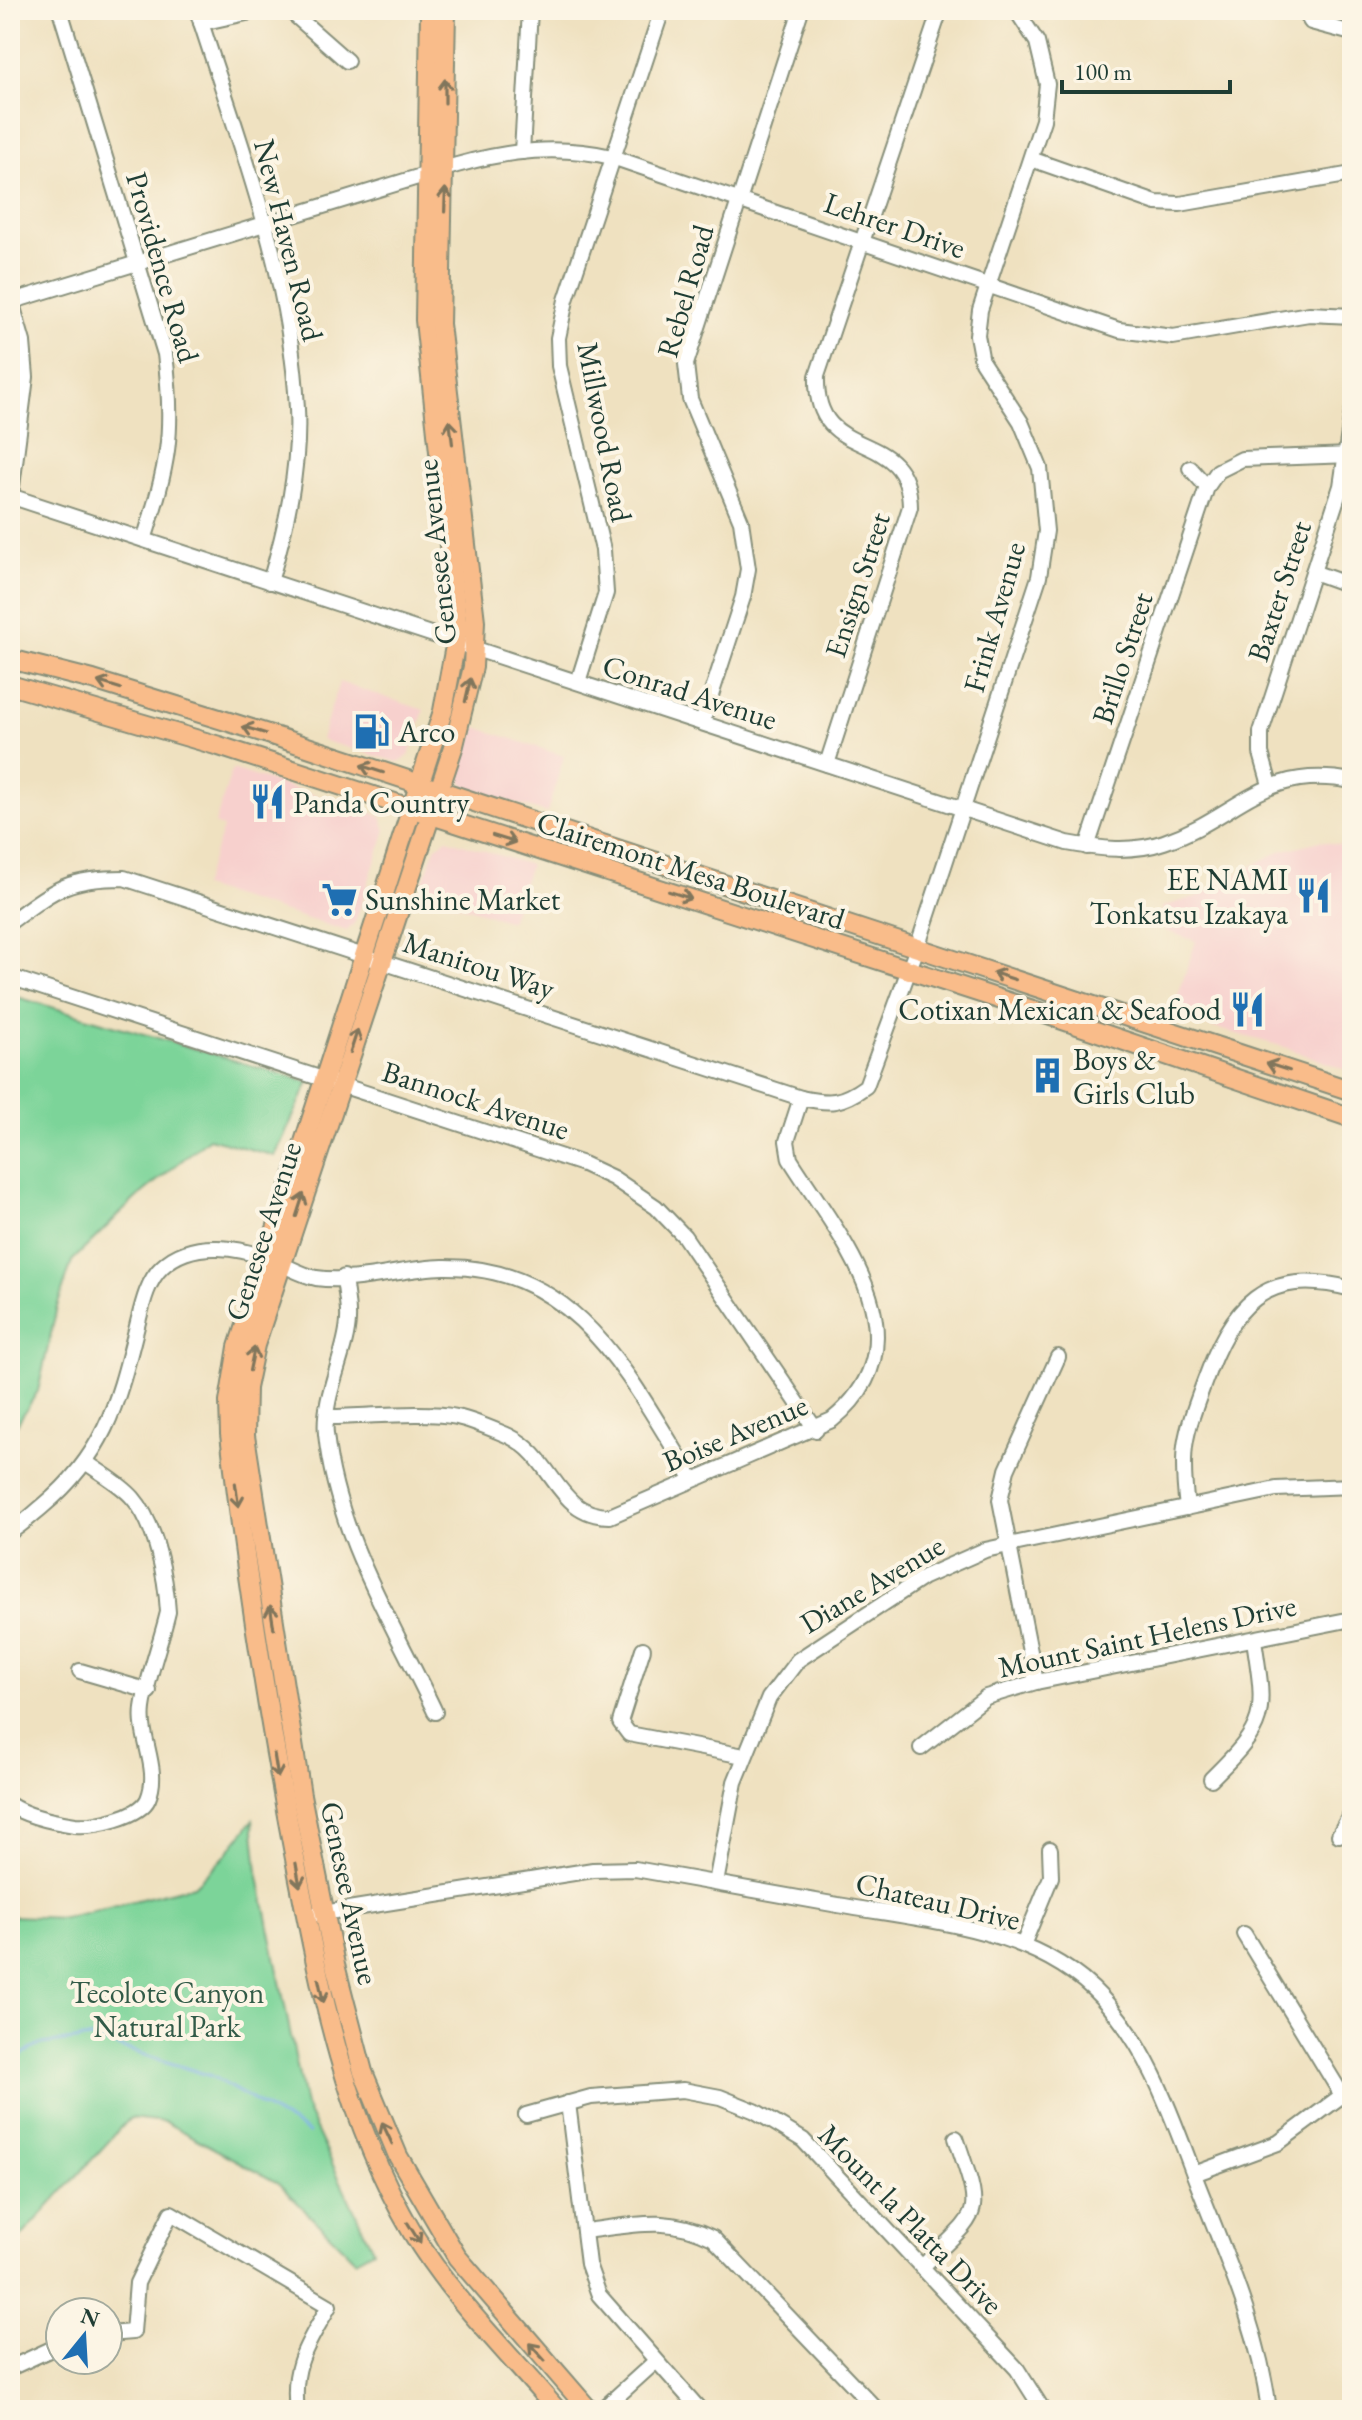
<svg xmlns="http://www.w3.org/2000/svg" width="1362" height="2420" font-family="'EB Garamond',serif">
  <rect width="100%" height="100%" fill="#fcf5e5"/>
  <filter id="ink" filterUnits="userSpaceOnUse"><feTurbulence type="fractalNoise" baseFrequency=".0125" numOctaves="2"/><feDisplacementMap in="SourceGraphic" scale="16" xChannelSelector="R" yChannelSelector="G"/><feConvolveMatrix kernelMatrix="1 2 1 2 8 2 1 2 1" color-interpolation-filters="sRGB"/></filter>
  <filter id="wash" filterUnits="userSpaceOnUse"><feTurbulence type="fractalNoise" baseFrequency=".006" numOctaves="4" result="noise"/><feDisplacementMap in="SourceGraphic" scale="32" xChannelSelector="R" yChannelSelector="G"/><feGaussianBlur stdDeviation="1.8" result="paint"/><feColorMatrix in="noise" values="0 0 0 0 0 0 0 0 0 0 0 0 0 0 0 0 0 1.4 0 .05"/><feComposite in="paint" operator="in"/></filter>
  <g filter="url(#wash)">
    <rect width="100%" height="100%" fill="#efe1c0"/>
    <!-- built -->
    <g fill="#f7d0cd">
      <path d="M339 682 424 710 409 756 398 762 321 740Z"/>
      <path d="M476 727 564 756 547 813 468 789 458 777Z"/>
      <path d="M232 769 381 816 386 830 355 922 347 931 202 887 223 828 215 824Z"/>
      <path d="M447 839 530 865 510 921 419 893 436 846Z"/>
      <path d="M1320 841 1352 847V1072L1288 1048 1171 1016 1196 941 1166 931 1162 907 1198 896 1280 851Z"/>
    </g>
    <!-- green -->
    <g fill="#7cd499" stroke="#4e8866" stroke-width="2">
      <path d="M10 995 309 1082 275 1156 209 1138 135 1199 72 1261 57 1307 38 1391 10 1435Z"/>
      <path d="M253 1820 258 1872 305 2106 373 2250 355 2260 278 2183 165 2122 130 2118 10 2249V1916L64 1918 194 1886 223 1858Z"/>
    </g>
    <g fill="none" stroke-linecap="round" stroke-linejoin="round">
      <!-- stream -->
      <path stroke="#72ade3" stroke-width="3" d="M10 2060 42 2044 92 2038 211 2076 309 2133"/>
    </g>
  </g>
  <g filter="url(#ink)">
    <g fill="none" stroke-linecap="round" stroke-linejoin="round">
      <defs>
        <g id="minor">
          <path d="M60 10 165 354C175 434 168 464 144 540"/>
          <path d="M197 10C238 139 291 273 297 409 300 467 286 527 270 582"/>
          <path d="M289 10 347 61"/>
          <path d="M1304 10 1311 22 1352 33"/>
          <path d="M201 23 260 10"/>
          <path d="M522 152 530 10"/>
          <path d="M1031 159 1156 203 1180 204 1352 174"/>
          <path d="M10 297 23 342 26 377 10 502"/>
          <path d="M10 302 457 165C509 150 559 145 612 157L1119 330 1173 337 1309 314 1352 316"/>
          <path d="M1190 468 1207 487"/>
          <path d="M10 496 1067 843C1099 849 1133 853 1164 842 1238 817 1262 764 1352 781"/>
          <path d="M1313 572 1352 586"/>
          <path d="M578 682 606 593 603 550 559 366 558 338 566 300 662 10"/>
          <path d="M702 723 743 597 748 569 741 521 690 399 686 364 801 10"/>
          <path d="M827 764 910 507C909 423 814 467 817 376L940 10"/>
          <path d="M1270 785 1261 753V732L1341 486 1352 412"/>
          <path d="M1087 847 1207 487 1218 471 1242 459 1352 455"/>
          <path d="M10 922C55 889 67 878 124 878L801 1098C830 1104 841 1104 866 1086L917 948 1039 577 1046 531 1040 468 1021 422 982 362 977 335 980 310 1043 120 1047 84 1037 42 1016 10"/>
          <path d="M10 977 583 1164 613 1178 656 1207 684 1236 816 1430"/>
          <path d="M344 1277C345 1291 349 1306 348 1320 347 1353 322 1396 326 1434 337 1536 392 1621 435 1712"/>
          <path d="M328 1417C361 1417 428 1410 457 1417 475 1421 492 1429 509 1436 555 1458 556 1516 610 1516L832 1420C931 1339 839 1237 790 1159L787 1141 801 1098"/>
          <path d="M1187 1508C1180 1449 1184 1437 1204 1383 1232 1306 1263 1266 1352 1289"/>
          <path d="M10 1532C22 1525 32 1515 43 1506 103 1456 117 1406 135 1334 141 1312 145 1283 162 1267 192 1238 242 1247 276 1262 289 1267 302 1275 316 1278 357 1284 402 1268 443 1267 579 1265 629 1378 692 1478"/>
          <path d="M643 1649 620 1722 629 1734 744 1756"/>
          <path d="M80 1671 149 1691"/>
          <path d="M1036 1682 1000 1500 1007 1470 1058 1357"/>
          <path d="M921 1748 986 1697 1036 1682 1352 1619"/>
          <path d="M1211 1779C1267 1724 1266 1717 1254 1640"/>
          <path d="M10 1805C26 1816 55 1822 75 1825 93 1827 140 1817 148 1799 161 1769 139 1739 143 1708 147 1678 161 1642 168 1612 166 1578 156 1524 133 1498 121 1484 102 1474 87 1463"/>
          <path d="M1339 1835 1352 1812"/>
          <path d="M716 1883 735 1782 769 1698 798 1660 924 1577 985 1550 1276 1489 1352 1486"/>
          <path d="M317 1914 593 1870 635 1869C703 1881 771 1893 838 1905 928 1921 1036 1927 1102 1998 1151 2050 1173 2120 1198 2185 1227 2259 1259 2330 1269 2410"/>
          <path d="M1244 1934 1342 2095"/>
          <path d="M1023 1945 1051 1877 1050 1849"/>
          <path d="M568 2103 588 2264 599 2295 700 2410"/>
          <path d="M526 2115 591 2097 683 2090 720 2097 755 2111 803 2140 1017 2369 1043 2410"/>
          <path d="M1194 2174 1278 2143 1352 2088"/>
          <path d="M584 2231C634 2225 667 2215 713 2238L877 2410"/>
          <path d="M922 2267C982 2208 984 2220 956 2138"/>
          <path d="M108 2334 133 2332 137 2283 171 2213 329 2306C308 2344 291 2365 297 2410"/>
          <path d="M10 2368 60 2345"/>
          <path d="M602 2410 656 2361"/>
        </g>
        <g id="major">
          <path d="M430 10 425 320 458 630 443 711 238 1347 229 1402 230 1434C246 1578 269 1722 296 1864 321 1992 345 2118 412 2232 451 2297 508 2353 557 2410"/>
          <path d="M446 10 440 324 475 621 473 667 454 745 255 1345 246 1388 245 1436 301 1795 335 1965 363 2072 398 2156 457 2257 589 2410"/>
          <path d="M10 659 93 680 268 734 1352 1091"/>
          <path d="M10 685 219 746 1045 1014 1352 1118"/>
        </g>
      </defs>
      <!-- minor casing -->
      <use href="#minor" stroke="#878f7a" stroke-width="18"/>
      <!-- major casing -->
      <use href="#major" stroke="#878f7a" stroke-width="22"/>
      <!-- minor -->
      <use href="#minor" stroke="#fff" stroke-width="14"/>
      <!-- major -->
      <use href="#major" stroke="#f9bc8a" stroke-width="18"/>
    </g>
    <!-- one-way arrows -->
    <defs><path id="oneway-shaft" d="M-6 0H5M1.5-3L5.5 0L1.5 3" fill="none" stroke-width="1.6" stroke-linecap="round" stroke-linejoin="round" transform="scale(2)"/></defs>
    <g stroke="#81765b">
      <use href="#oneway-shaft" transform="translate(445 91) rotate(-90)"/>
      <use href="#oneway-shaft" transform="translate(445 200) rotate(-88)"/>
      <use href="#oneway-shaft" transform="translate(451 432) rotate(-97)"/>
      <use href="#oneway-shaft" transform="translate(109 685) rotate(-163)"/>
      <use href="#oneway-shaft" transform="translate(468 690) rotate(-77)"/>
      <use href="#oneway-shaft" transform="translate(254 730) rotate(-163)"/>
      <use href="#oneway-shaft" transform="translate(372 769) rotate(-162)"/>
      <use href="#oneway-shaft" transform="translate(504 839) rotate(17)"/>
      <use href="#oneway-shaft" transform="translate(680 895) rotate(18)"/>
      <use href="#oneway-shaft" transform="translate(1004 976) rotate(-162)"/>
      <use href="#oneway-shaft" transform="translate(354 1041) rotate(-72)"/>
      <use href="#oneway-shaft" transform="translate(1278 1067) rotate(-162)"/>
      <use href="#oneway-shaft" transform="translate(300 1205) rotate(-72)"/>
      <use href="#oneway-shaft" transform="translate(252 1359) rotate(-78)"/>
      <use href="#oneway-shaft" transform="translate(237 1495) rotate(82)"/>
      <use href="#oneway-shaft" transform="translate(272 1617) rotate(-99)"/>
      <use href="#oneway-shaft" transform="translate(276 1766) rotate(81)"/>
      <use href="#oneway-shaft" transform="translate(298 1875) rotate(80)"/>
      <use href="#oneway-shaft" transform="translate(321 1991) rotate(78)"/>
      <use href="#oneway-shaft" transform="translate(387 2133) rotate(-115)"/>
      <use href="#oneway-shaft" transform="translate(414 2233) rotate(58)"/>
      <use href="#oneway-shaft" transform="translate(537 2352) rotate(-132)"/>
    </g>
  </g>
  <!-- icons -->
  <defs>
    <symbol id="fuel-bare" viewBox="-9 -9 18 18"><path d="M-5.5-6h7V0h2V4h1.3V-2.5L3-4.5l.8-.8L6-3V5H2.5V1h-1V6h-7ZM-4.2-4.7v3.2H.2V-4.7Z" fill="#1f6fb2" stroke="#fcf5e5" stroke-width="2.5" paint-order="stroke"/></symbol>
    <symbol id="restaurant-bare" viewBox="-9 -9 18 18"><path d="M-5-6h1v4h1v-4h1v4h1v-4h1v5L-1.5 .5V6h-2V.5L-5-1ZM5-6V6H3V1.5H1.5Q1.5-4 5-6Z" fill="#1f6fb2" stroke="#fcf5e5" stroke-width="2.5" paint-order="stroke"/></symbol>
    <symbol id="supermarket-bare" viewBox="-9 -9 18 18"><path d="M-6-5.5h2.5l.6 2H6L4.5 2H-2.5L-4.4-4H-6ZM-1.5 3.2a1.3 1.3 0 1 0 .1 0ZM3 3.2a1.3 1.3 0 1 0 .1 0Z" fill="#1f6fb2" stroke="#fcf5e5" stroke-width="2.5" paint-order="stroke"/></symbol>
    <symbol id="building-bare" viewBox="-9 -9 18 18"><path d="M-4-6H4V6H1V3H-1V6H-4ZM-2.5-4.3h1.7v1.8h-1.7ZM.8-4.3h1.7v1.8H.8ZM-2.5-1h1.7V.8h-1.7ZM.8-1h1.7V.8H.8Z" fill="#1f6fb2" stroke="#fcf5e5" stroke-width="2.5" paint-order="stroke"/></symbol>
  </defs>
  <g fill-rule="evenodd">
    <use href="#fuel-bare" x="346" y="706" width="51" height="51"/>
    <use href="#restaurant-bare" x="242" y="776" width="51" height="51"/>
    <use href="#restaurant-bare" x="1288" y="870" width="51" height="51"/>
    <use href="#supermarket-bare" x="314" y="874" width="51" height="51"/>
    <use href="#restaurant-bare" x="1222" y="984" width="51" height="51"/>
    <use href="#building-bare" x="1022" y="1050" width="51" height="51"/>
  </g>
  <g text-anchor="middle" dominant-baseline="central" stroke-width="8" stroke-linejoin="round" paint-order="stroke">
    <!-- street labels -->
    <g font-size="30" fill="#1f3d34" stroke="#fcf5e5">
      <text transform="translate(895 225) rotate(19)">Lehrer Drive</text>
      <text transform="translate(289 240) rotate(76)">New Haven Road</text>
      <text transform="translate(163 267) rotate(74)">Providence Road</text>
      <text transform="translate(685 291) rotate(-74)">Rebel Road</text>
      <text transform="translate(605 432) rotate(79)">Millwood Road</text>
      <text transform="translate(436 552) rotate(-96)">Genesee Avenue</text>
      <text transform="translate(857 585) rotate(-72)">Ensign Street</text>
      <text transform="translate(1279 591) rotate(-72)">Baxter Street</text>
      <text transform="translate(994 617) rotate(-74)">Frink Avenue</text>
      <text transform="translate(1122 658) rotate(-72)">Brillo Street</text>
      <text transform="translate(690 692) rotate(18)">Conrad Avenue</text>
      <text transform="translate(691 870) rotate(18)">Clairemont Mesa Boulevard</text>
      <text transform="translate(479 965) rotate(18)">Manitou Way</text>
      <text transform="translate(476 1100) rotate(18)">Bannock Avenue</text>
      <text transform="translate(263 1231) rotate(-72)">Genesee Avenue</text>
      <text transform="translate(735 1433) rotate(-23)">Boise Avenue</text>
      <text transform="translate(872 1584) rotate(-31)">Diane Avenue</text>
      <text transform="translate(1147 1636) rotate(-12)">Mount Saint Helens Drive</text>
      <text transform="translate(350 1893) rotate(78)">Genesee Avenue</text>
      <text transform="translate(938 1901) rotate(13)">Chateau Drive</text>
      <text transform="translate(911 2219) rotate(46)">Mount la Platta Drive</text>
    </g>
    <!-- poi labels -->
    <g font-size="30" fill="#1f3d34" stroke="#fcf5e5" text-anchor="start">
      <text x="398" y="731">Arco</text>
      <text x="293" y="802">Panda Country</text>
      <text x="1288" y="879" text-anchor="end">EE NAMI<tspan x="1288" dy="34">Tonkatsu Izakaya</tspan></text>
      <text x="365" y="899">Sunshine Market</text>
      <text x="1221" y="1009" text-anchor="end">Cotixan Mexican &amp; Seafood</text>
      <text x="1073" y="1059">Boys &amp;<tspan x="1073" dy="34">Girls Club</tspan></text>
    </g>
    <!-- park labels -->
    <g font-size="30" fill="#325b48" stroke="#fcf5e5">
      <text x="167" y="1992">Tecolote Canyon<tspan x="167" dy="34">Natural Park</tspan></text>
    </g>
  </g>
  <!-- margin -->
  <rect width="1362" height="2420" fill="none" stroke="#fcf5e5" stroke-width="40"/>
  <!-- north arrow -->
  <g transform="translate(84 2336) rotate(18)"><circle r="38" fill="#fcf5e5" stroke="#a4ab9e" stroke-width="2"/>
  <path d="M0-6L14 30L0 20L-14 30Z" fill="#1f6fb2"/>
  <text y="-12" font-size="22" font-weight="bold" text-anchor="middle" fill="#1f3d34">N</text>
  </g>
  <!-- scale -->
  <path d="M1062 80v12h168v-12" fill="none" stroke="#1f3d34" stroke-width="4"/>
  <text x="1074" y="80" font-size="24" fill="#1f3d34" stroke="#fcf5e5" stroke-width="6" paint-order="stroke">100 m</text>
</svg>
